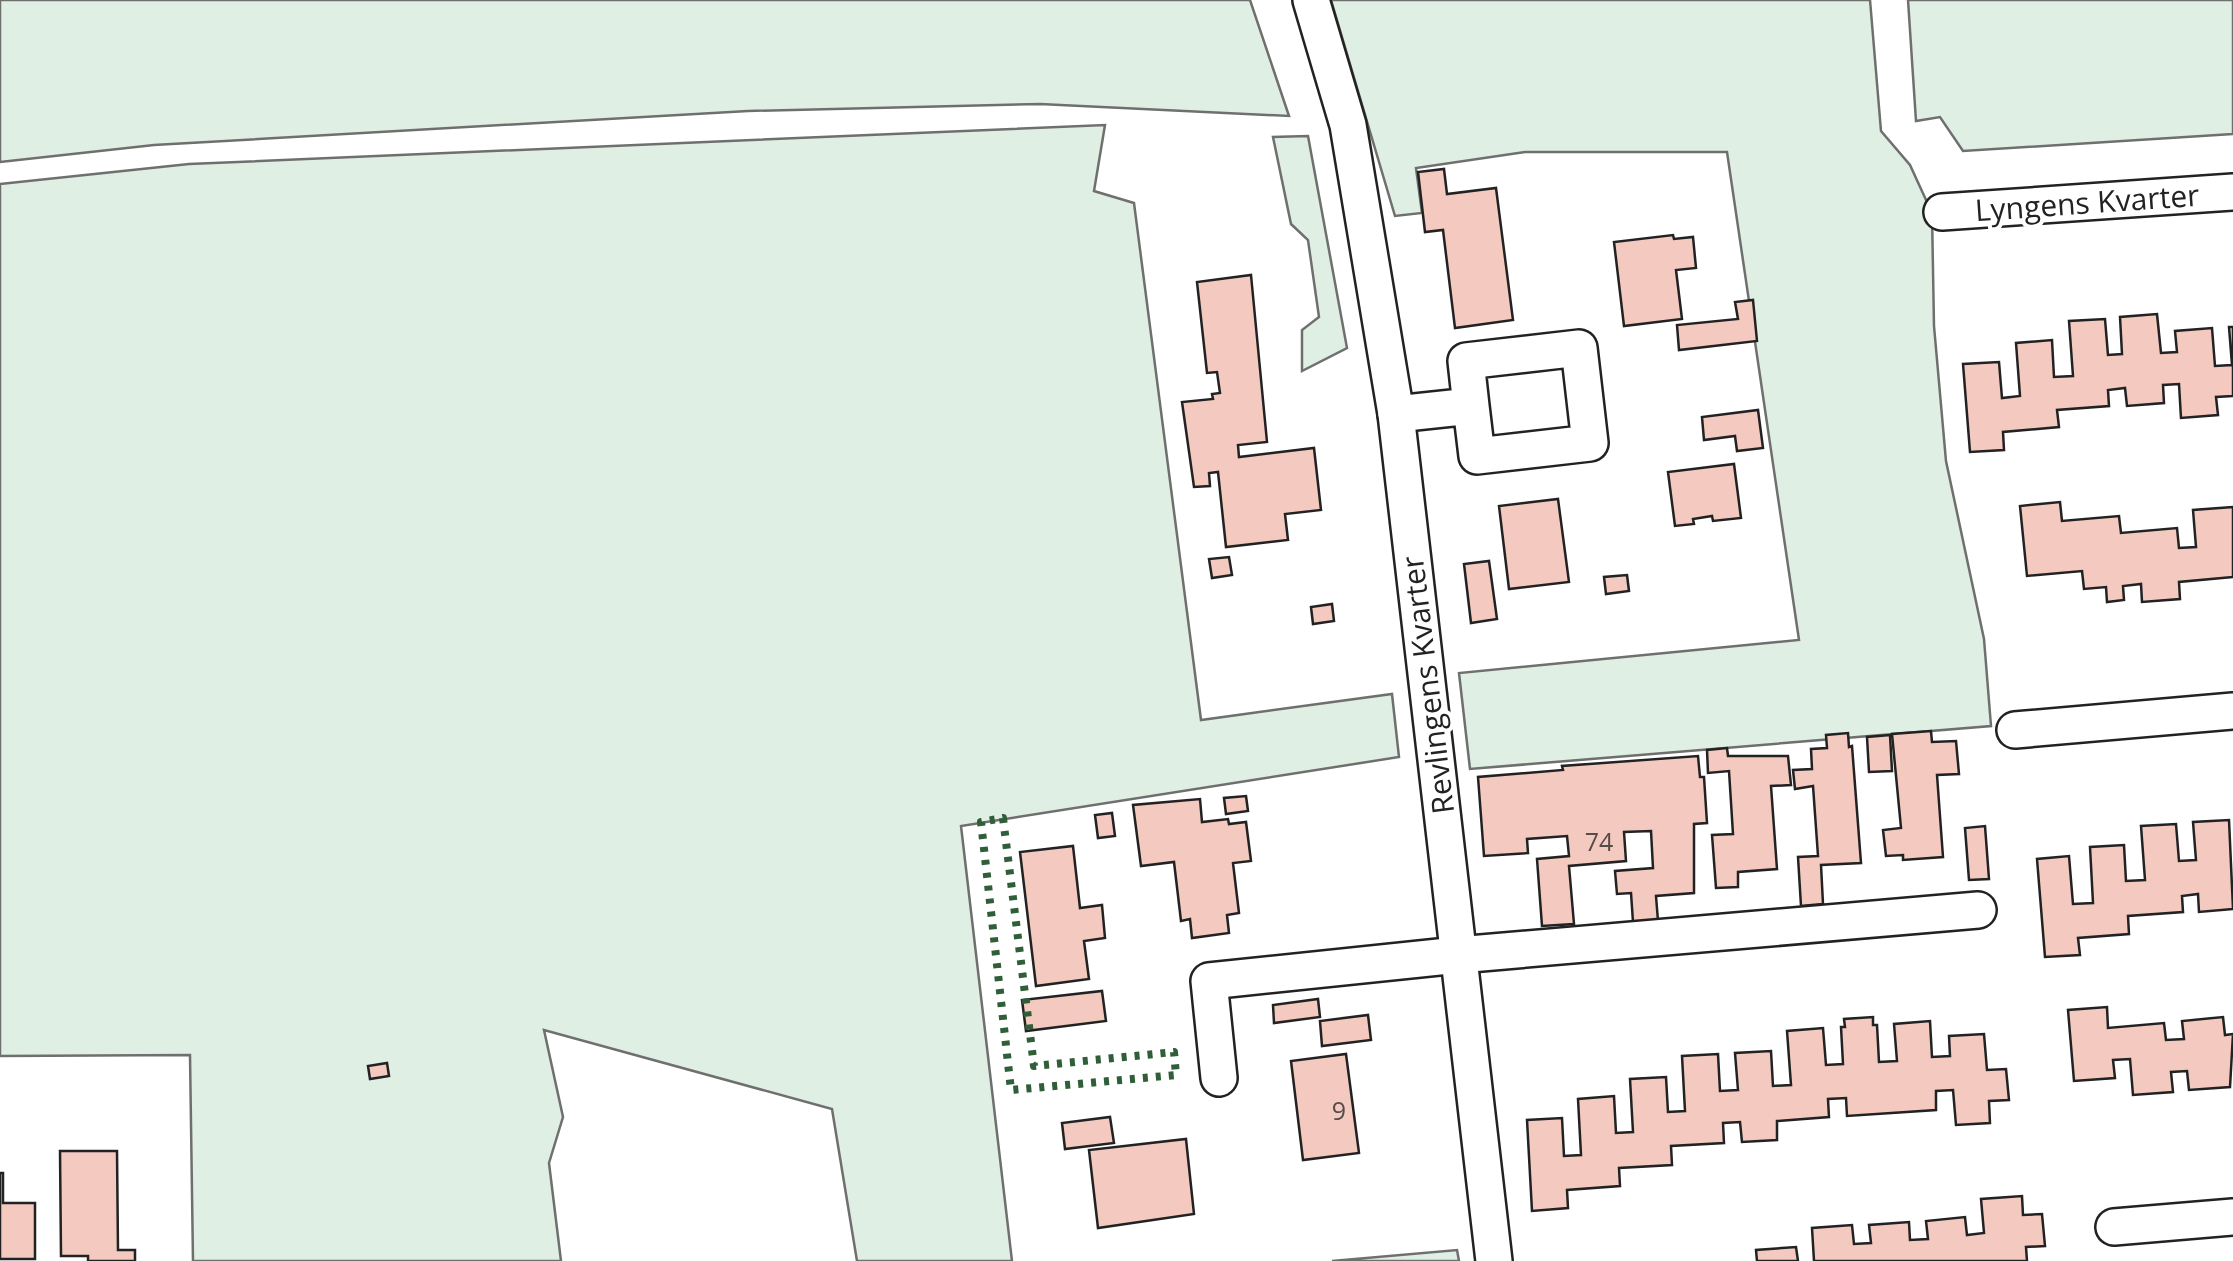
<svg xmlns="http://www.w3.org/2000/svg" width="2233" height="1261" font-family="'Open Sans',sans-serif">
  <rect width="100%" height="100%" fill="#fff"/>
  <!-- green -->
  <g fill="#e0efe3" stroke="#6f6f6f" stroke-width="2.5">
    <path d="M0 0H1250L1289 116 1040 104 748 111 154 145 0 162Z"/>
    <path d="M1331 0H1870L1881 131 1910 165 1932 213 1934 326 1946 461 1984 639 1991 726 1470 769 1459 673 1799 640 1727 152H1525L1416 168 1422 213 1395 216Z"/>
    <path d="M1908 0H2233V134L1963 151 1940 117 1916 121Z"/>
    <path d="M1105 125 1094 191 1134 203 1201 720 1392 694 1399 757 961 826 1012 1261H857L832 1109 544 1030 563 1117 549 1163 561 1261H193L190 1055 0 1056V184L189 164Z"/>
    <path d="M1308 136 1347 348 1302 371V330L1319 317 1308 240 1291 224 1273 137Z"/>
    <path d="M1457 1250 1459 1261H1332Z"/>
  </g>
  <!-- building -->
  <g fill="#f3c9c0" stroke="#222" stroke-width="2.5">
    <path d="M1444 169 1447 194 1496 188 1513 320 1455 328 1443 230 1425 232 1418 172Z"/>
    <path d="M1673 235 1674 239 1693 237 1696 268 1676 270 1682 319 1624 326 1614 242Z"/>
    <path d="M1251 275 1267 442 1238 445 1239 457 1314 448 1321 510 1285 514 1288 540 1226 547 1218 472 1209 473 1210 486 1194 487 1182 402 1213 399 1212 394 1220 393 1217 372 1207 373 1197 282Z"/>
    <path d="M1753 300 1757 341 1679 350 1677 325 1738 319 1735 302Z"/>
    <path d="M2157 314 2161 353 2177 352 2175 331 2212 328 2215 366 2232 365 2229 327H2233V396L2216 397 2218 415 2181 418 2179 384 2163 385 2164 403 2127 406 2125 388 2108 390 2109 406 2057 410 2059 427 2003 432 2004 450 1970 452 1963 364 1999 362 2002 398 2020 396 2016 343 2052 340 2054 377 2073 376 2069 321 2105 319 2108 355 2122 354 2120 317Z"/>
    <path d="M1758 410 1763 448 1737 451 1735 436 1704 440 1702 417Z"/>
    <path d="M1734 464 1741 518 1713 521 1712 516 1693 519 1694 524 1675 526 1668 472Z"/>
    <path d="M1558 499 1569 582 1509 589 1499 506Z"/>
    <path d="M2060 502 2062 521 2119 516 2121 533 2177 528 2179 548 2196 547 2193 510 2233 507V577L2179 582 2180 599 2142 602 2141 584 2123 586 2124 600 2107 602 2106 587 2084 589 2082 571 2027 576 2020 506Z"/>
    <path d="M1229 557 1232 575 1212 578 1209 559Z"/>
    <path d="M1489 561 1497 619 1471 623 1464 564Z"/>
    <path d="M1627 575 1629 591 1606 594 1604 577Z"/>
    <path d="M1332 604 1334 621 1313 624 1311 607Z"/>
    <path d="M1931 731 1932 742 1956 741 1959 774 1937 775 1943 857 1903 860V855L1886 856 1883 830 1901 828 1892 734Z"/>
    <path d="M1848 733 1849 747 1852 746 1861 863 1821 865 1823 904 1801 906 1798 857 1818 856 1813 786 1795 789 1793 770 1812 769 1811 749 1827 748 1826 735Z"/>
    <path d="M1890 735 1892 771 1869 772 1867 737Z"/>
    <path d="M1727 748 1728 756H1788L1791 785 1771 786 1777 869 1738 872V887L1716 888 1712 835 1733 834 1729 771 1708 773 1707 750Z"/>
    <path d="M1698 756 1700 777H1704L1707 823 1694 824V893L1656 896 1658 921 1633 922 1631 893 1617 894 1615 871 1653 868 1651 831 1624 832 1626 861 1569 866 1574 924 1542 926 1537 859 1569 856 1567 836 1527 839 1528 853 1484 856 1478 777 1563 770 1562 766Z"/>
    <path d="M1246 796 1248 811 1226 814 1224 798Z"/>
    <path d="M1200 799 1202 822 1228 819 1229 824 1246 822 1251 861 1233 863 1239 913 1227 915 1229 933 1192 938 1190 919 1181 921 1174 862 1141 866 1133 805Z"/>
    <path d="M1112 813 1115 836 1098 838 1095 815Z"/>
    <path d="M2229 820 2233 909 2199 912 2198 894 2182 896 2183 912 2128 916 2129 934 2078 938 2080 955 2045 957 2037 859 2069 856 2073 904 2093 903 2090 847 2124 845 2126 881 2145 880 2141 826 2176 824 2179 861 2196 860 2193 822Z"/>
    <path d="M1985 826 1989 879 1969 880 1965 828Z"/>
    <path d="M1073 846 1080 908 1102 905 1105 938 1084 941 1089 979 1036 986 1020 852Z"/>
    <path d="M1102 991 1106 1021 1026 1031 1022 1000Z"/>
    <path d="M1318 999 1320 1017 1274 1023 1273 1005Z"/>
    <path d="M2107 1007 2108 1028 2164 1023 2166 1040 2184 1039 2182 1021 2223 1017 2225 1035 2233 1034 2230 1087 2189 1090 2187 1071 2171 1072 2173 1092 2133 1095 2130 1059 2113 1060 2115 1078 2074 1081 2068 1010Z"/>
    <path d="M1368 1015 1371 1040 1322 1046 1320 1021Z"/>
    <path d="M1873 1017V1025H1877L1879 1062 1897 1061 1894 1024 1930 1021 1932 1057 1950 1056 1949 1036 1984 1034 1987 1070 2006 1069 2009 1100 1989 1101 1990 1123 1956 1125 1953 1090 1936 1091V1110L1847 1116 1846 1098 1828 1099 1829 1117 1777 1121V1140L1742 1142 1740 1122 1723 1123 1724 1143 1671 1146 1672 1165 1619 1168 1620 1186 1567 1190 1568 1208 1532 1211 1527 1120 1562 1118 1564 1156 1581 1155 1578 1099 1614 1096 1616 1133 1633 1132 1630 1079 1666 1077 1668 1112 1685 1111 1682 1056 1718 1054 1720 1091 1738 1090 1735 1053 1771 1051 1773 1086 1791 1085 1787 1031 1823 1028 1826 1065 1843 1064 1841 1027H1845L1844 1019Z"/>
    <path d="M1346 1054 1359 1153 1303 1160 1291 1061Z"/>
    <path d="M387 1063 389 1076 370 1079 368 1066Z"/>
    <path d="M1110 1117 1114 1143 1065 1149 1062 1123Z"/>
    <path d="M1186 1139 1194 1214 1098 1228 1089 1150Z"/>
    <path d="M60 1151H117L118 1250H135V1261H88V1256H61Z"/>
    <path d="M0 1173H3V1203H35V1259H0Z"/>
    <path d="M2022 1196 2023 1215 2042 1214 2045 1246 2026 1247 2027 1261H1814L1812 1228 1852 1225 1854 1244 1871 1243 1869 1225 1909 1222 1910 1240 1928 1239 1926 1221 1965 1217 1967 1235 1984 1233 1981 1199Z"/>
    <path d="M1796 1247 1798 1261H1757L1756 1250Z"/>
  </g>
  <g fill="none" stroke-linecap="round" stroke-linejoin="round">
    <defs>
      <g id="minor">
        <path d="M1311 0 1348 125 1396 414 1494 1261"/>
        <path d="M1942 212 2233 192"/>
        <path d="M1396 414 1471 406 1466 361 1579 348 1590 443 1477 456 1471 406"/>
        <path d="M2015 730 2233 711"/>
        <path d="M1219 1078 1209 981 1458 955 1978 910"/>
        <path d="M2114 1227 2233 1217"/>
      </g>
    </defs>
    <!-- minor casing -->
    <use href="#minor" stroke="#222" stroke-width="40"/>
    <!-- minor -->
    <use href="#minor" stroke="#fff" stroke-width="35"/>
    <!-- hedge -->
    <path stroke="#2f5e38" stroke-width="8" stroke-dasharray="5 8" stroke-linecap="butt" d="M1003 818 1034 1066 1174 1052 1176 1075 1011 1090 981 822Z"/>
  </g>
  <g text-anchor="middle" dominant-baseline="central" stroke-width="8" stroke-linejoin="round" paint-order="stroke">
    <!-- number labels -->
    <g font-size="25" fill="#564c4a">
      <text x="1599" y="841">74</text>
      <text x="1339" y="1110">9</text>
    </g>
    <!-- street labels -->
    <g font-size="30" fill="#222" stroke="#fff">
      <text transform="translate(2087 202) rotate(-4)">Lyngens Kvarter</text>
      <text transform="translate(1427 685) rotate(-97)">Revlingens Kvarter</text>
    </g>
  </g>
</svg>
